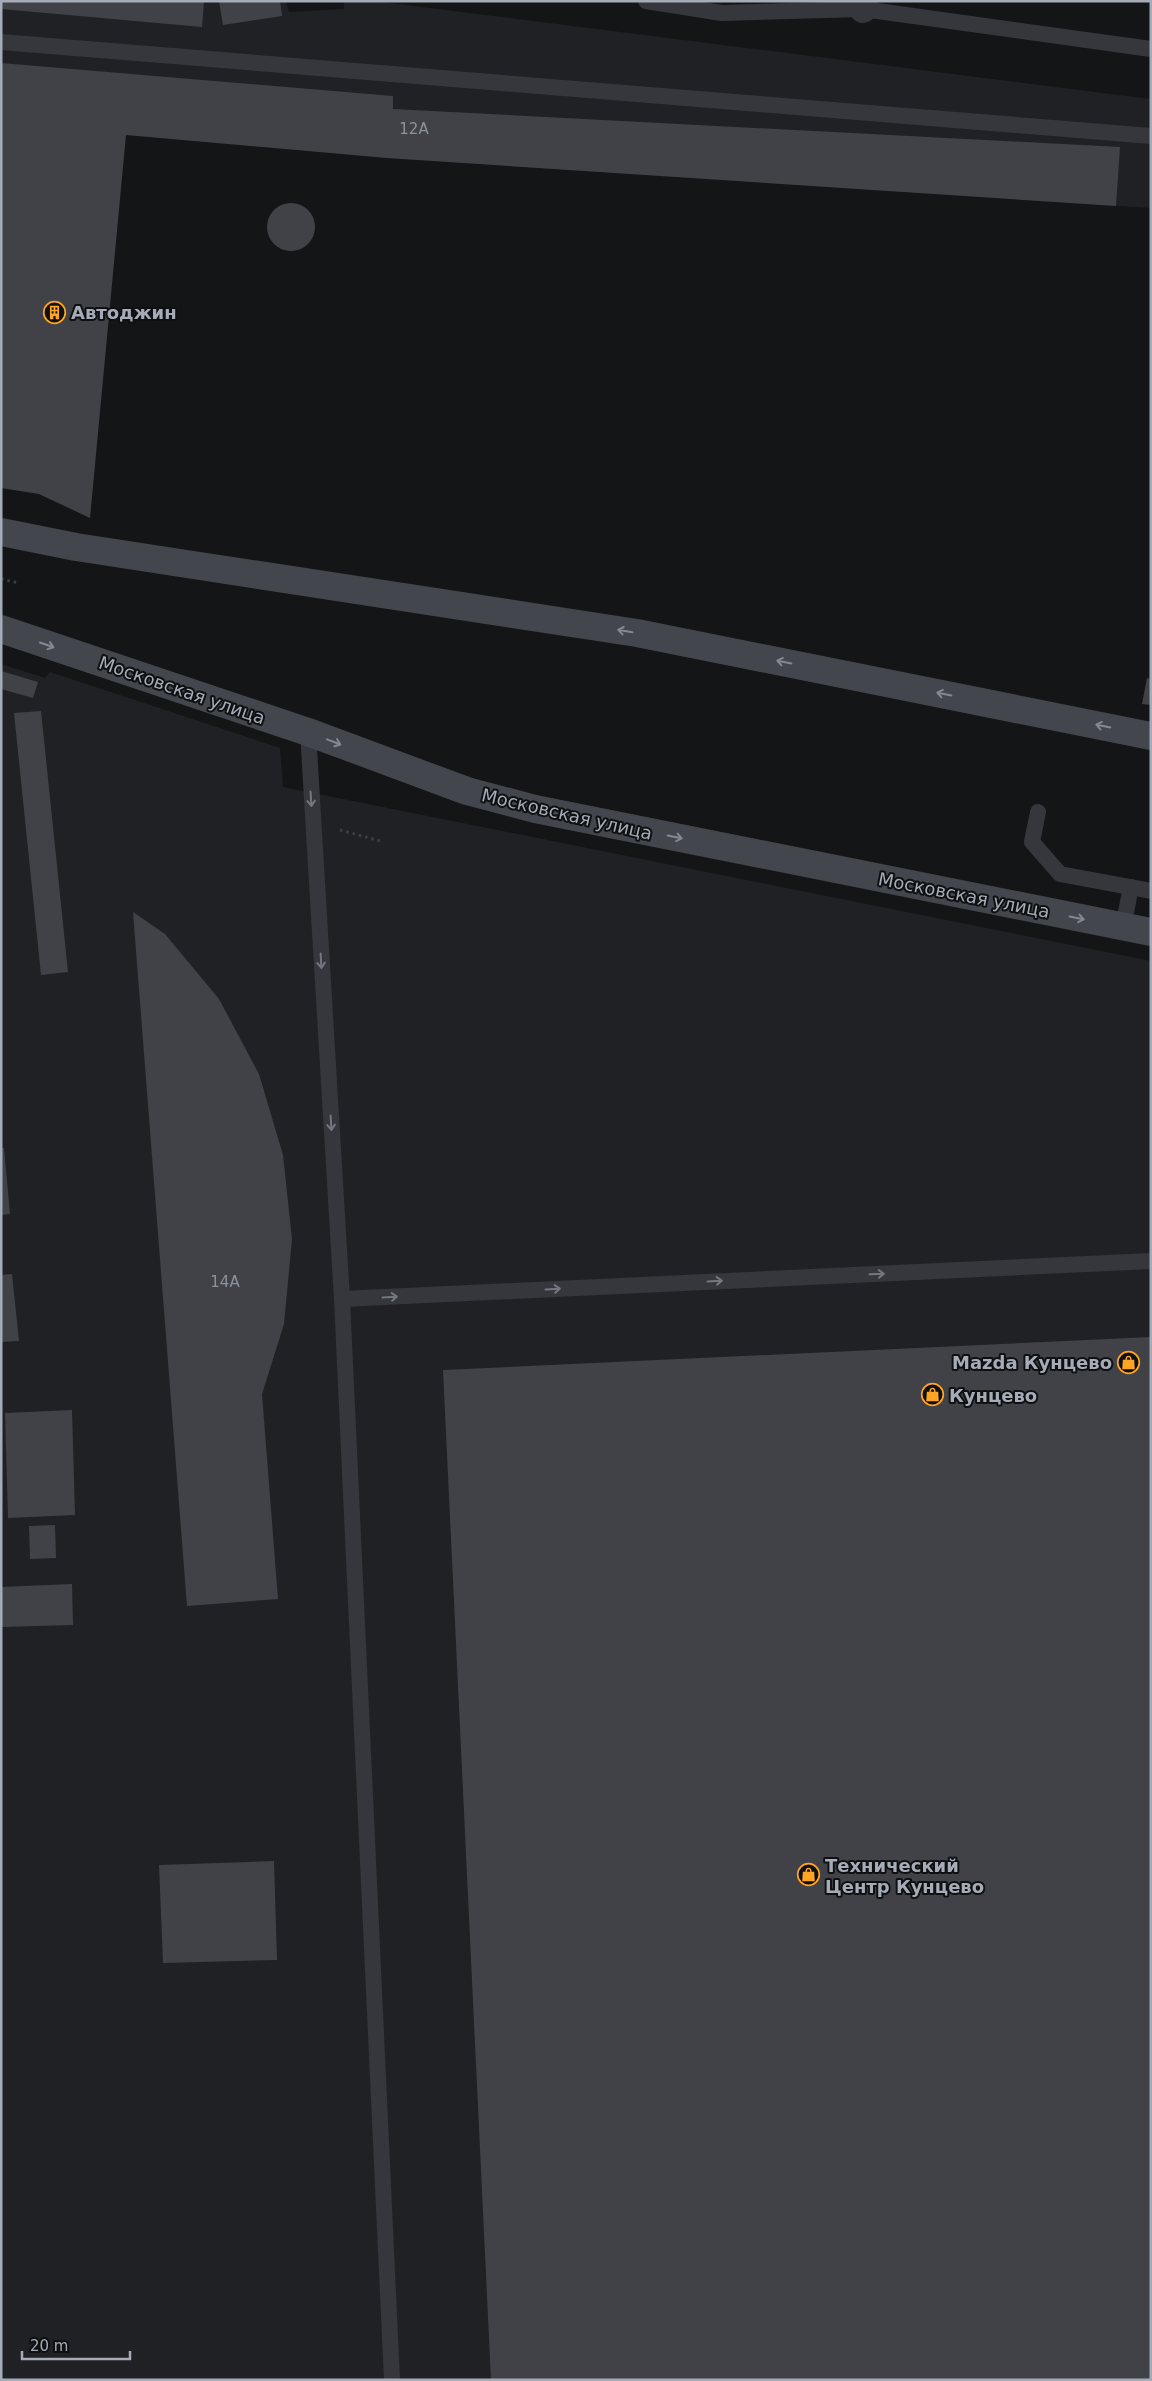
<svg xmlns="http://www.w3.org/2000/svg" width="1152" height="2381" font-family="'DejaVu Sans',sans-serif">
  <rect width="100%" height="100%" fill="#141516"/>
  <!-- built -->
  <g fill="#202124">
    <path d="M1 1H286L289 12 344 9V1H375L1151 99V208L387 158 1 122Z"/>
    <path d="M1 664 45 678 50 672 280 748 283 787 1151 961V2380H1Z"/>
  </g>
  <!-- building -->
  <g fill="#404247">
    <path d="M1 1H204L202 27 1 9Z"/>
    <path d="M219 1H280L282 16 223 25Z"/>
    <path d="M1 63 393 96V109L1120 147 1116 206 387 158 126 135 90 518 39 494 1 488Z"/>
    <circle cx="291" cy="227" r="24"/>
    <path d="M1 671 38 682 33 698 1 689Z"/>
    <path d="M1147 678 1151 679V705L1142 704Z"/>
    <path d="M41 711 68 972 41 975 14 713Z"/>
    <path d="M133 912 165 934 219 999 259 1074 283 1155 292 1239 284 1324 262 1394 278 1599 187 1606Z"/>
    <path d="M1 1148H4L10 1214 1 1215Z"/>
    <path d="M12 1274 19 1341 1 1342V1275Z"/>
    <path d="M1151 1337V2380H491L443 1370Z"/>
    <path d="M72 1410 75 1515 8 1518 5 1413Z"/>
    <path d="M55 1525 56 1558 30 1559 29 1526Z"/>
    <path d="M72 1584 73 1625 2 1627 1 1587Z"/>
    <path d="M274 1861 277 1960 163 1963 159 1865Z"/>
  </g>
  <g fill="none" stroke-linecap="round" stroke-linejoin="round">
    <!-- path -->
    <g stroke="#3b3e43" stroke-width="3" stroke-dasharray="2.5 4" stroke-linecap="butt">
      <path d="M1 579 19 583"/>
      <path d="M340 830 384 842"/>
    </g>
    <!-- lane -->
    <g stroke="#35373c" stroke-width="16">
      <path d="M646 1 722 13 863 9 1151 49"/>
      <path d="M1 42 1151 136"/>
      <path d="M308 732 342 1299 392 2380"/>
      <path d="M1038 812 1032 842 1060 874 1151 891"/>
      <path d="M1123 927 1131 887"/>
      <path d="M342 1299 1151 1261"/>
    </g>
    <!-- street -->
    <path stroke="#35373c" stroke-width="28" d="M863 9 864 1"/>
    <!-- secondary -->
    <g stroke="#43464c" stroke-width="28">
      <path d="M1 532 76 547 637 633 1151 736"/>
      <path d="M1 629 308 732 467 791 535 809 1151 932"/>
    </g>
  </g>
  <!-- one-way arrows -->
  <defs><path id="oneway-shaft" d="M-6 0H5M1.5-3L5.5 0L1.5 3" fill="none" stroke-width="1.6" stroke-linecap="round" stroke-linejoin="round" transform="scale(1.25)"/></defs>
  <g stroke="#838892">
    <use href="#oneway-shaft" transform="translate(625 631) rotate(-171)"/>
    <use href="#oneway-shaft" transform="translate(47 645) rotate(19)"/>
    <use href="#oneway-shaft" transform="translate(784 662) rotate(-169)"/>
    <use href="#oneway-shaft" transform="translate(944 694) rotate(-169)"/>
    <use href="#oneway-shaft" transform="translate(1103 726) rotate(-169)"/>
    <use href="#oneway-shaft" transform="translate(334 742) rotate(21)"/>
    <use href="#oneway-shaft" transform="translate(675 837) rotate(11)"/>
    <use href="#oneway-shaft" transform="translate(1077 918) rotate(11)"/>
  </g>
  <g stroke="#737780">
    <use href="#oneway-shaft" transform="translate(311 799) rotate(86)"/>
    <use href="#oneway-shaft" transform="translate(321 961) rotate(87)"/>
    <use href="#oneway-shaft" transform="translate(331 1123) rotate(87)"/>
    <use href="#oneway-shaft" transform="translate(877 1274) rotate(-2)"/>
    <use href="#oneway-shaft" transform="translate(715 1281) rotate(-3)"/>
    <use href="#oneway-shaft" transform="translate(553 1289) rotate(-3)"/>
    <use href="#oneway-shaft" transform="translate(390 1297) rotate(-3)"/>
  </g>
  <!-- icons -->
  <defs>
    <symbol id="building-ring" viewBox="-11 -11 22 22"><circle r="9.5" fill="#0f1011" stroke="#ffa424" stroke-width="1.5"/><path d="M-4-6H4V6H1V3H-1V6H-4ZM-2.5-4.3h1.7v1.8h-1.7ZM.8-4.3h1.7v1.8H.8ZM-2.5-1h1.7V.8h-1.7ZM.8-1h1.7V.8H.8Z" fill="#ffa424"/></symbol>
    <symbol id="shop-ring" viewBox="-11 -11 22 22"><circle r="9.5" fill="#0f1011" stroke="#ffa424" stroke-width="1.5"/><path d="M-5-2.5h2.3a2.7 3.5 0 0 1 5.4 0H5L5.5 6h-11ZM-1.5-2.5h3a1.5 2.3 0 0 0-3 0Z" fill="#ffa424"/></symbol>
  </defs>
  <g fill-rule="evenodd">
    <use href="#building-ring" x="42" y="300" width="25" height="25"/>
    <use href="#shop-ring" x="1116" y="1350" width="25" height="25"/>
    <use href="#shop-ring" x="920" y="1382" width="25" height="25"/>
    <use href="#shop-ring" x="796" y="1862" width="25" height="25"/>
  </g>
  <g text-anchor="middle" dominant-baseline="central" stroke-width="4" stroke-linejoin="round" paint-order="stroke">
    <!-- number labels -->
    <g font-size="15" fill="#8c929c">
      <text x="414" y="129">12А</text>
      <text x="225" y="1282">14А</text>
    </g>
    <!-- poi labels -->
    <g font-size="18" font-weight="bold" fill="#a5acb8" stroke="#0f1011" text-anchor="start">
      <text x="71" y="312">Автоджин</text>
      <text x="1112" y="1362" text-anchor="end">Mazda Кунцево</text>
      <text x="949" y="1395">Кунцево</text>
      <text x="825" y="1865">Технический<tspan x="825" dy="21">Центр Кунцево</tspan></text>
    </g>
    <!-- street labels -->
    <g font-size="18" fill="#a5acb8" stroke="#0f1011">
      <text transform="translate(182 690) rotate(19)">Московская улица</text>
      <text transform="translate(567 814) rotate(13)">Московская улица</text>
      <text transform="translate(964 895) rotate(11)">Московская улица</text>
    </g>
  </g>
  <!-- border -->
  <rect width="1152" height="2381" fill="none" stroke="#a5acb8" stroke-width="5"/>
  <!-- scale -->
  <path d="M22 2351v8h108v-8" fill="none" stroke="#a5acb8" stroke-width="2.5"/>
  <text x="30" y="2351" font-size="15" fill="#a5acb8" stroke="#0f1011" stroke-width="4" paint-order="stroke">20 m</text>
</svg>
